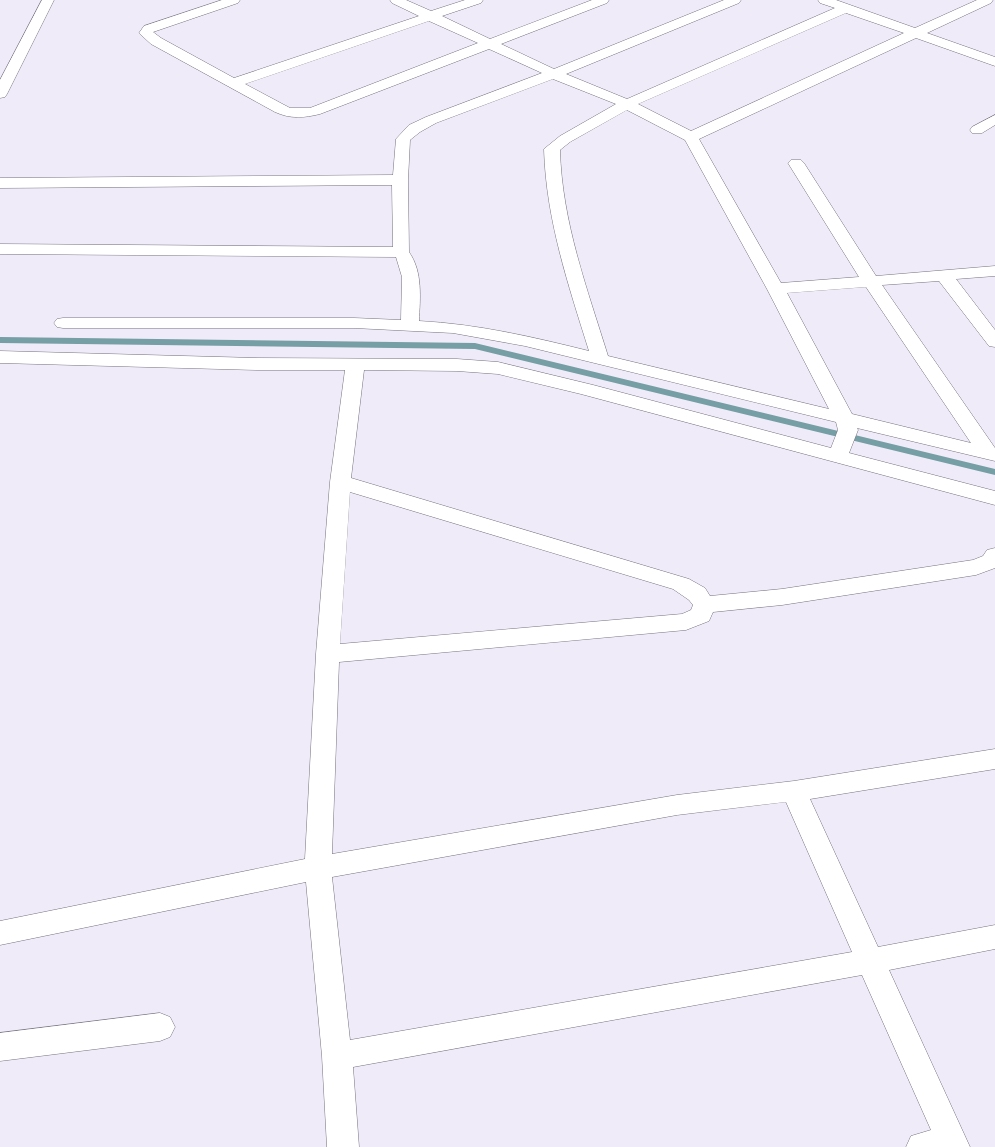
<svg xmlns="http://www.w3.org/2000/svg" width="995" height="1147" font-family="'Exo 2',sans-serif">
  <rect width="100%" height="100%" fill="#f0ebf9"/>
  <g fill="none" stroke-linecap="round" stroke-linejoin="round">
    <!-- stream -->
    <path fill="#759ea5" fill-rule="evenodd" d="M0 337 475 343 995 469V475L475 349 0 343Z"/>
    <defs>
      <g id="minor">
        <path d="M42 0H54L7 94 5 97 0 98V80Z"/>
        <path d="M222 0H240L238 3 153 32 161 38 234 78 419 16 392 3 390 0H406L431 11 465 0H483L481 3 442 16 490 39 592 0H609L607 3 501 44 554 69 724 0H741L739 3 566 74 627 99 835 8 820 3 818 0H836L915 28 977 0H993L991 3 927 33 995 57V66L916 38 699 139 781 283 859 277 788 163 791 160H801L804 163 876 276 995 266V276L956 279 995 330V347L989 346 939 281 882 285 995 448V461L857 428 858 430 849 453 995 491V505L581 394 498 374 457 371 364 370 351 478 689 579 705 588 710 596 782 589 973 560 983 556 987 550 995 548V568L976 575 782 605 713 612 709 621 686 630 339 662 332 854 677 795 794 781 995 749V769L810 799 878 947 995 925V949L889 970 970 1147H906L911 1136 931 1130 862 975 353 1067 359 1147H327L322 1056 306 882 0 945V921L305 859 316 654 330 482 345 370H257L0 363V351L257 358 457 359 498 362 593 385 831 448 838 430 836 422 525 346 453 333 354 328H63L57 327 54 323 57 319 63 318H354L401 320 402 277 396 257 0 254V244L393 247 392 185 0 188V178L393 175 396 139 409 125 426 117 542 73 489 49 320 114C304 118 290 119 275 112L151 44 139 33 144 26ZM846 13 904 33 691 131 638 104ZM429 21 478 43 310 108H290L245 84ZM553 79 616 104 560 136 544 149C546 219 568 284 589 351 533 337 477 324 419 321 420 298 423 272 409 252L408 180 410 140 420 132 436 123ZM627 110 685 140 767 289 829 409 608 356C587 288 562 222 560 150L570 142ZM866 287 971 443 852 414 787 293ZM350 492 673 589 689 600 693 605 691 610 682 614 340 644ZM786 802 852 952 350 1040 332 877 677 815Z"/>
        <path d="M995 115V125L982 133H972L970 130 972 127Z"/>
        <path d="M160 1013 170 1017 175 1027 170 1037 160 1041 0 1061V1033Z"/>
      </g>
    </defs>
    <!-- minor casing -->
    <use href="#minor" stroke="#77727f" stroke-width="1"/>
    <!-- minor -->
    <use href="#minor" fill="#fff" fill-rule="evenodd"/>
  </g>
</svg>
